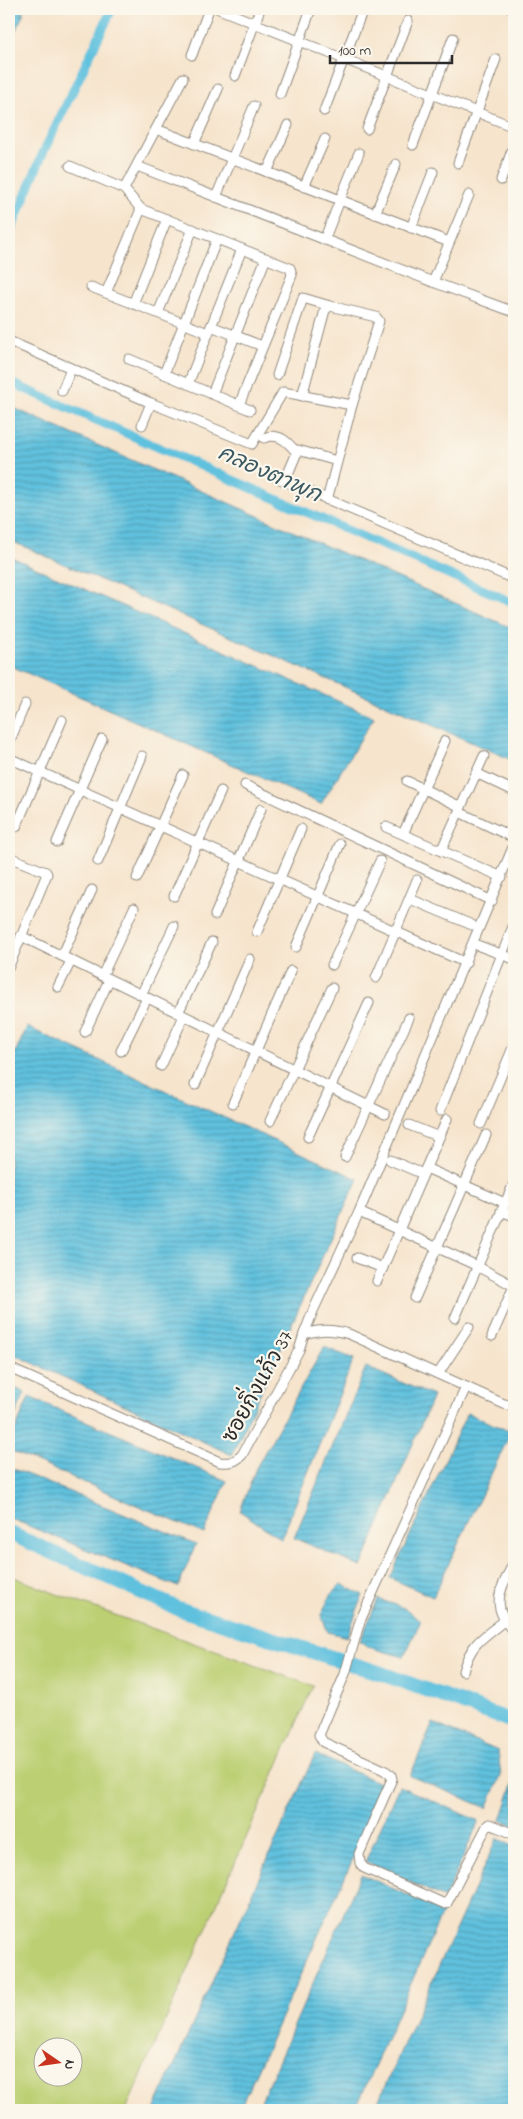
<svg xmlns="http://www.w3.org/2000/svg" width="523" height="2119" font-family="'Indie Flower','Playpen Sans Thai',sans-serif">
  <defs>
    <pattern id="water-rules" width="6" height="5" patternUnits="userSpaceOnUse" patternTransform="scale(1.25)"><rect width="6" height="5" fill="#60c1de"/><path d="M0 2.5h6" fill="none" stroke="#4f9db4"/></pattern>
  </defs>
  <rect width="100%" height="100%" fill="#fbf7ec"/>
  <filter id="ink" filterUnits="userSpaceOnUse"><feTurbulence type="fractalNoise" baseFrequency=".02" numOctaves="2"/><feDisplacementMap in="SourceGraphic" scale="10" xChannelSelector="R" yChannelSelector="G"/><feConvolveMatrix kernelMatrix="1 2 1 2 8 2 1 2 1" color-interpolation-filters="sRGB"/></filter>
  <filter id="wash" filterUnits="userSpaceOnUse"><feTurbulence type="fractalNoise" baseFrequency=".0096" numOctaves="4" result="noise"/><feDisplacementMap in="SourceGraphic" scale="20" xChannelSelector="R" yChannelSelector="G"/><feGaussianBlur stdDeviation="1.12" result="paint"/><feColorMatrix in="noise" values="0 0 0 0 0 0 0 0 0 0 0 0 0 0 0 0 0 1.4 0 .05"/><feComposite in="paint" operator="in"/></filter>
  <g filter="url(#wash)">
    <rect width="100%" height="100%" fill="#f6e4cc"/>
    <!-- green -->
    <path fill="#bccf72" stroke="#747d4e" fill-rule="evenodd" d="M9 1575 59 1595 313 1686 126 2110H9ZM42 2046H72V2076H42Z"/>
    <!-- water -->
    <g fill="url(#water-rules)" stroke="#467684">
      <path d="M9 9H23V15L9 44Z"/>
      <path d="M9 406 514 629V761L9 540Z"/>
      <path d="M9 556 374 717 321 804 9 665Z"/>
      <path d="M27 1027 358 1179 232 1455 9 1352V1067Z"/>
      <path d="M324 1347 354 1359 281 1539 240 1511 256 1468Z"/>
      <path d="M366 1367 433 1396 361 1567 294 1538Z"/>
      <path d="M9 1385 25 1393 9 1429Z"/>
      <path d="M29 1397 227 1481 204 1534 9 1450V1445Z"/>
      <path d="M467 1413 511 1432 433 1597 390 1578Z"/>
      <path d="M9 1467 196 1544 178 1587 9 1518Z"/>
      <path d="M341 1584 363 1595 347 1637 328 1632 321 1615 331 1594Z"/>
      <path d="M378 1599 404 1608 421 1620 404 1657 368 1647 360 1641Z"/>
      <path d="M433 1723 498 1751 501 1776 487 1808 410 1776Z"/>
      <path d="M315 1754 386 1786 239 2110H154Z"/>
      <path d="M514 1781V1826L501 1820Z"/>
      <path d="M399 1786 479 1821 445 1898 365 1862Z"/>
      <path d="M497 1838 514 1847V2110H374Z"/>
      <path d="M361 1874 443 1911 355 2110H257Z"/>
    </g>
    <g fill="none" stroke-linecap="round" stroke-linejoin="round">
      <!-- canal -->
      <g stroke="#60c1de" stroke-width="9">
        <path d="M9 235 43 153 112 9"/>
        <path d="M9 382 514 603"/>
      </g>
      <!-- river -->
      <path stroke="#60c1de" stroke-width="15" d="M9 1533 179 1609 380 1673 514 1722"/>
    </g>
  </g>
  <g filter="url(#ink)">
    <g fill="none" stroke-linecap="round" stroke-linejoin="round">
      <defs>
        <g id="minor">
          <path d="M219 9 514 127"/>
          <path d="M512 9 514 10"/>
          <path d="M192 55 209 9"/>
          <path d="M235 76 260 9"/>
          <path d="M280 94 311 9"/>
          <path d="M324 111 363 9"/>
          <path d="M156 129 449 242"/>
          <path d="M367 129 408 21"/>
          <path d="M194 144 218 89"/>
          <path d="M413 145 453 38"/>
          <path d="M458 163 496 59"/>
          <path d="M70 166 124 189 141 209 290 268 292 275 239 405"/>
          <path d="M137 166 433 282 514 312"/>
          <path d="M267 172 288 125"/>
          <path d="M501 180 514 145"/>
          <path d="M304 187 325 139"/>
          <path d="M124 189 183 78"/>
          <path d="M216 197 254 106"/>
          <path d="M375 214 396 164"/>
          <path d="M411 228 433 172"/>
          <path d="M324 240 359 153"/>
          <path d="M433 282 469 195"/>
          <path d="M91 287 208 333"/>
          <path d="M106 293 141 209"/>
          <path d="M133 304 167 219"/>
          <path d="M158 313 193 229"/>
          <path d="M211 326 262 346"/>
          <path d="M9 341 151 403 252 444 283 392 352 405 327 500"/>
          <path d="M129 359 250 410"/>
          <path d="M164 374 217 239"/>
          <path d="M277 375 303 298 330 306"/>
          <path d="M188 384 242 249"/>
          <path d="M62 391 71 369"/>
          <path d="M212 394 266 258"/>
          <path d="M302 396 325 310 330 306 376 317 379 321 352 405"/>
          <path d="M142 425 151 403"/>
          <path d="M264 438C279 432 288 442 297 453"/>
          <path d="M273 476 514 579"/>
          <path d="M285 481 298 450 337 461"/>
          <path d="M9 743 25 704"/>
          <path d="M9 758 466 963"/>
          <path d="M476 773 514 791"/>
          <path d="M407 781 461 807"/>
          <path d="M245 785 492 901"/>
          <path d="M459 812 510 836"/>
          <path d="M16 827 62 720"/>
          <path d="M386 827 502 877"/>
          <path d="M403 834 445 741"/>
          <path d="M57 842 102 739"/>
          <path d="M441 851 484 756"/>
          <path d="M9 857 46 872 47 874 9 966"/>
          <path d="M98 861 142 756"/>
          <path d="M137 878 183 775"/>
          <path d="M174 896 221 791"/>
          <path d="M410 899 472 925"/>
          <path d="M215 915 261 809"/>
          <path d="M257 932 301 829"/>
          <path d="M21 936 385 1114"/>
          <path d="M474 944 514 959"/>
          <path d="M296 947 340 844"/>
          <path d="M62 956 92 890"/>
          <path d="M332 965 380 861"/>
          <path d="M102 976 134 908"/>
          <path d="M376 978 417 880"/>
          <path d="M58 987 71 961"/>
          <path d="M141 995 174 926"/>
          <path d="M178 1013 212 942"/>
          <path d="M85 1032 109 980"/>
          <path d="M121 1051 147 998"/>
          <path d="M161 1066 184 1016"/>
          <path d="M195 1085 250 959"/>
          <path d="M233 1103 291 971"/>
          <path d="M440 1111 514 924"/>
          <path d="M270 1121 332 988"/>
          <path d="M481 1124 514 1045"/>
          <path d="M409 1125 439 1137"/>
          <path d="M308 1137 369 1003"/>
          <path d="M345 1157 409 1018"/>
          <path d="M390 1160 423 1174"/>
          <path d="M426 1168 505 1203"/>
          <path d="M501 1211 514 1216"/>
          <path d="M359 1212 473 1264 514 1286"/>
          <path d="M357 1258 383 1268"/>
          <path d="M377 1281 447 1119"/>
          <path d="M415 1298 486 1135"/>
          <path d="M455 1318 514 1183"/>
          <path d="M304 1334 313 1311 359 1212 514 845"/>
          <path d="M492 1336 514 1286"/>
          <path d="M9 1368 220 1462C230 1463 235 1462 242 1455L299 1350 304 1334C321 1329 332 1329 349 1334L504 1404 514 1406"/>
          <path d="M438 1374 469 1327"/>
          <path d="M466 1387 360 1621 345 1674 319 1735 323 1742 384 1770 391 1775 392 1779 359 1854 360 1863 364 1868 445 1904 447 1903 487 1826 489 1824 514 1834"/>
          <path d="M514 1562C500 1591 489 1605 514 1632"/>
          <path d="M463 1671C471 1643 482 1638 504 1621"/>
        </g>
      </defs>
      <!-- minor casing -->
      <use href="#minor" stroke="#90887c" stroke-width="11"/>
      <!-- minor -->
      <use href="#minor" stroke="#fff" stroke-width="9"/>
    </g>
  </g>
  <g text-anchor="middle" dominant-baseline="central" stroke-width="4.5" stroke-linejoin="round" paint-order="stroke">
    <!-- street labels -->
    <g font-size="21" fill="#2b2b2b" stroke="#fbf7ec">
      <text transform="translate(259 1387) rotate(-61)">ซอยกิ่งแก้ว 37</text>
    </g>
    <!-- water labels -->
    <g font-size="22" font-style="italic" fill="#3b5861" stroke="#fbf7ec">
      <text transform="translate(269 475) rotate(24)">คลองตาพุก</text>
    </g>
  </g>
  <!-- margin -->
  <rect width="523" height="2119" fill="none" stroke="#fbf7ec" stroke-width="30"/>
  <!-- north arrow -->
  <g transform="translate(58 2062) rotate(103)"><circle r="24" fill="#fbf7ec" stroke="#a8a59f"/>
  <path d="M0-4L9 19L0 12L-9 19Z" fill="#c8321e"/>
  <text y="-8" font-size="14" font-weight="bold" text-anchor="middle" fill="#2b2b2b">N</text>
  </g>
  <!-- scale -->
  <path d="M330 55v8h122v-8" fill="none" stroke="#2b2b2b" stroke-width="2.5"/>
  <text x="338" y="55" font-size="15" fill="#2b2b2b" stroke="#fbf7ec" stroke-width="4" paint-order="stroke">100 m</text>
</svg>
